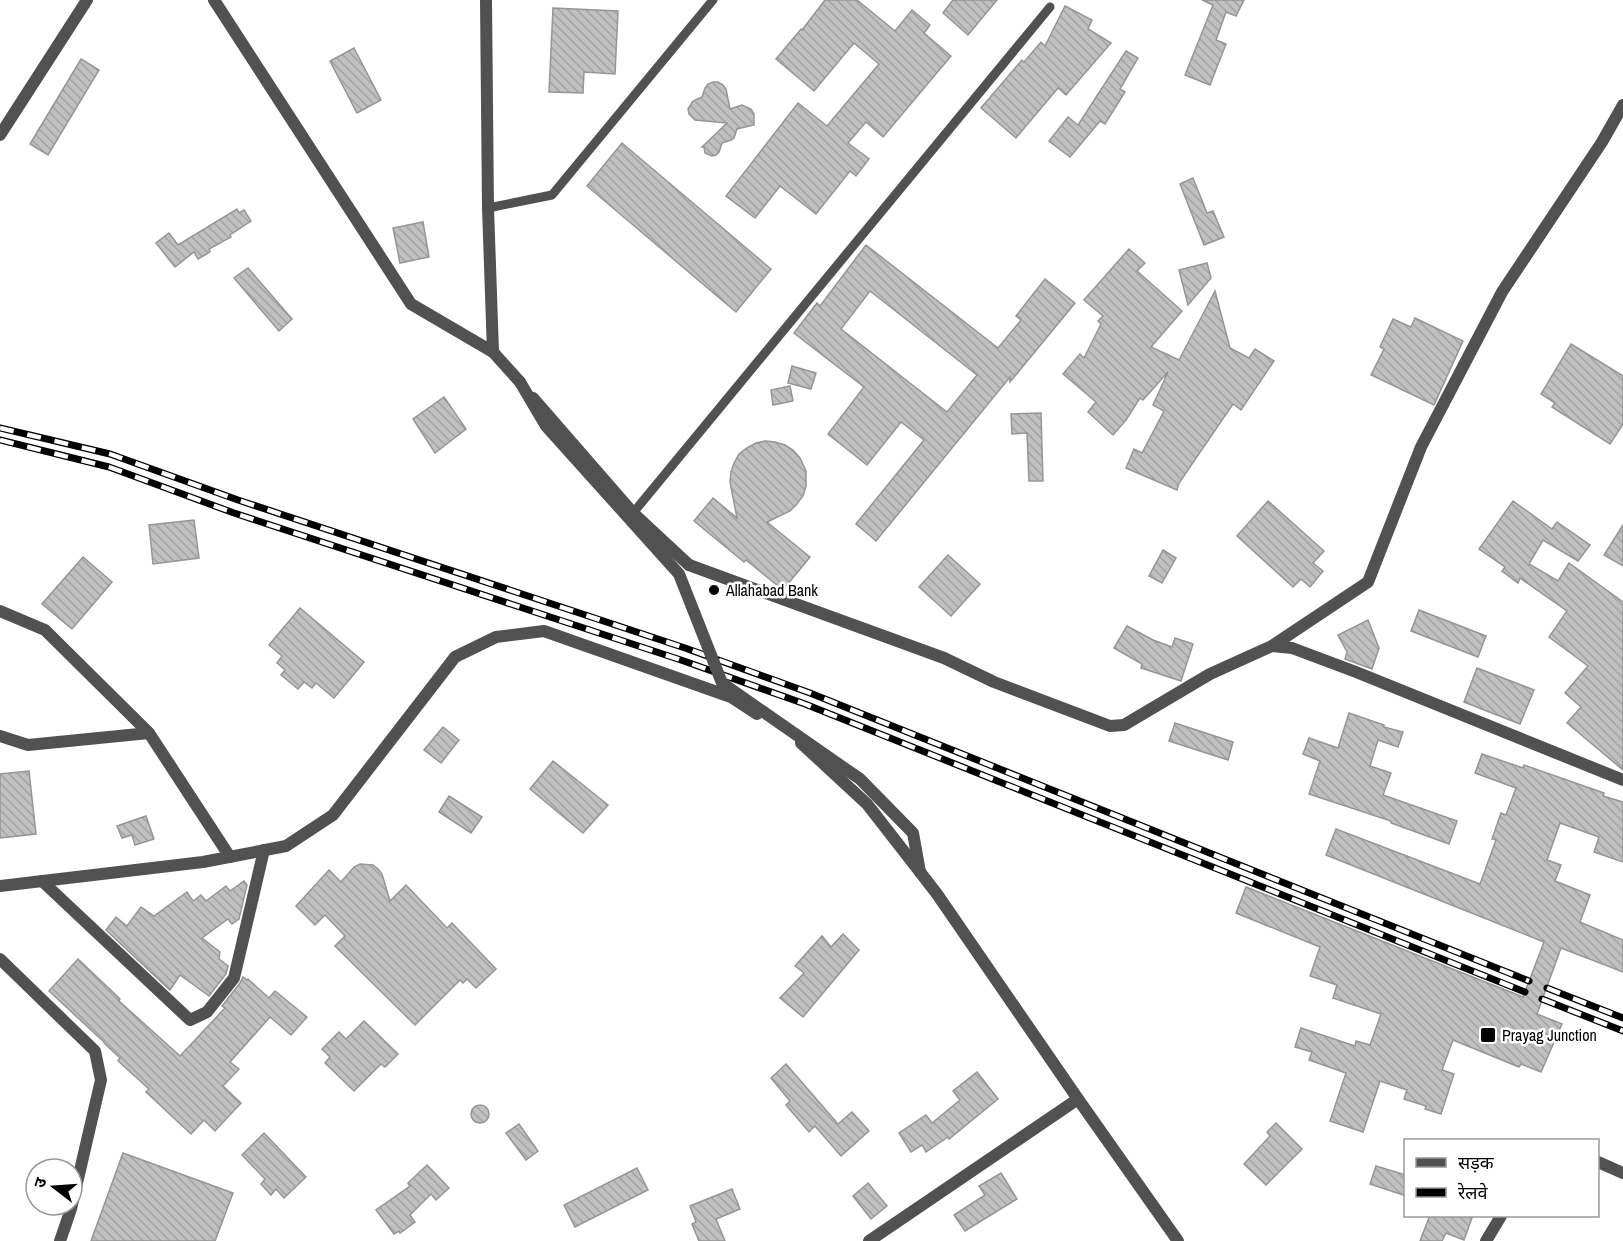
<svg xmlns="http://www.w3.org/2000/svg" width="1623" height="1241" font-family="'Archivo Narrow','Noto Sans Devanagari',sans-serif">
  <defs>
    <pattern id="building-back-hatch" width="6" height="6" patternUnits="userSpaceOnUse" patternTransform="scale(1.5)"><rect width="6" height="6" fill="#c0c0c0"/><path d="M-1 5l2 2M0 0l6 6M5-1l2 2" fill="none" stroke="#a3a3a3"/></pattern>
  </defs>
  <rect width="100%" height="100%" fill="#fff"/>
  <!-- building -->
  <g fill="url(#building-back-hatch)" stroke="#959595" stroke-width="1.5" fill-rule="evenodd">
    <path d="M825 0H857L895 31 912 10 930 25 924 33 951 56 883 137 866 122 848 143 869 159 856 176 850 171 816 214 780 186 755 218 726 196 798 103 827 126 879 64 854 43 814 91 776 59 801 29 802 30Z"/>
    <path d="M953 0H997L968 35 943 13Z"/>
    <path d="M1202 0H1244L1236 16 1226 12 1216 40 1226 44 1210 85 1185 75 1213 5Z"/>
    <path d="M1065 6 1092 20 1088 29 1111 43 1066 95 1058 88 1016 138 981 108 1022 60 1024 62 1041 42 1045 46Z"/>
    <path d="M553 8 618 11 615 74 584 72 583 93 549 92Z"/>
    <path d="M354 48 381 100 357 113 330 61Z"/>
    <path d="M1126 51 1138 58 1120 89 1125 92 1105 124 1100 121 1070 157 1049 141 1068 117 1078 125Z"/>
    <path d="M81 59 99 70 48 155 30 144Z"/>
    <path d="M713 82H718L723 85 726 89 730 109 742 105 751 109 754 114V125L737 129 734 138 731 140 722 143 719 152 716 155 712 156 705 153 704 147H702L727 123 695 120 689 114 688 109 693 101 702 97 705 88 708 84Z"/>
    <path d="M622 143 771 269 736 312 587 186Z"/>
    <path d="M1193 178 1207 213 1213 211 1224 237 1204 245 1180 184Z"/>
    <path d="M237 209 239 213 244 210 251 221 230 235 231 237 209 249 210 252 198 259 194 252 175 267 156 243 169 233 178 245Z"/>
    <path d="M423 222 429 257 400 263 393 228Z"/>
    <path d="M866 245 998 348 1021 320 1016 316 1045 279 1075 303 1010 382V377L876 541 856 524 924 440 901 422 867 465 828 434 864 387 794 333 817 303 820 306ZM870 291 977 375 947 412 841 329Z"/>
    <path d="M1129 249 1145 263 1137 271 1182 311 1151 347 1179 360 1215 291 1230 348 1249 358 1255 349 1274 361 1241 410 1233 404 1179 483 1177 490 1126 468 1134 449 1142 453 1164 411 1153 405 1168 372 1143 400 1140 398 1126 420 1113 435 1088 412 1096 402 1063 374 1080 354 1084 358 1101 324 1098 321 1103 316 1084 300Z"/>
    <path d="M1207 263 1211 278 1188 305 1179 270Z"/>
    <path d="M248 268 292 319 279 331 234 278Z"/>
    <path d="M1415 318 1463 341 1434 405 1371 375 1384 349 1380 347 1393 319 1411 327Z"/>
    <path d="M1571 344 1623 376V424L1610 444 1552 407 1555 403 1541 394Z"/>
    <path d="M792 366 816 373 811 389 788 383Z"/>
    <path d="M790 386 793 401 773 405 771 390Z"/>
    <path d="M444 397 466 429 435 453 413 419Z"/>
    <path d="M1041 413 1043 481H1029L1027 433 1012 434 1011 414Z"/>
    <path d="M765 441 775 442 785 445 793 450 800 458 806 471V486L803 496 797 504 790 511 767 522 810 557 783 590 746 560 744 562 694 521 713 498 737 518 730 482 731 472 734 463 739 454 747 448 756 443Z"/>
    <path d="M1268 501 1324 551 1313 563 1323 571 1310 587 1301 579 1293 587 1237 536Z"/>
    <path d="M1513 501 1552 529 1557 522 1590 545 1578 561 1543 540 1529 564 1558 581 1569 563 1623 602V770L1567 723 1581 707 1565 693 1588 666 1549 637 1567 611 1520 578 1518 583 1502 571 1505 567 1479 549Z"/>
    <path d="M194 520 199 558 153 564 149 525Z"/>
    <path d="M1623 525V566L1604 555Z"/>
    <path d="M1163 550 1176 558 1162 583 1149 576Z"/>
    <path d="M948 555 980 584 951 616 919 587Z"/>
    <path d="M83 557 112 582 72 629 42 604Z"/>
    <path d="M300 608 364 662 334 698 316 683 312 688 304 682 298 689 281 675 285 670 277 663 282 656 269 645Z"/>
    <path d="M1419 610 1486 636 1478 657 1411 631Z"/>
    <path d="M1368 620 1379 648 1372 669 1345 659 1347 652 1338 635Z"/>
    <path d="M1127 626 1153 640 1172 647 1175 638 1193 644 1181 681 1141 668 1142 664 1114 648Z"/>
    <path d="M1477 668 1534 690 1520 724 1464 702Z"/>
    <path d="M1349 713 1384 725V727L1403 732 1398 747 1378 740 1370 766 1391 773 1383 795 1457 821 1449 844 1391 823V821L1309 794 1320 761 1303 754 1309 738 1338 748Z"/>
    <path d="M1175 723 1233 742 1228 760 1169 741Z"/>
    <path d="M443 727 459 740 441 763 424 750Z"/>
    <path d="M1482 754 1523 768 1524 765 1604 793 1603 796 1623 802V862L1594 852 1599 837 1560 823 1547 860 1561 865 1555 881 1590 895 1580 922 1623 940V972L1561 948 1537 1014 1562 1024 1541 1072 1521 1064 1519 1067 1453 1040 1442 1070 1454 1074 1441 1114 1425 1109 1426 1106 1404 1099 1407 1090 1380 1081 1363 1132 1330 1121 1346 1073 1309 1060 1312 1052 1295 1047 1301 1028 1355 1046 1356 1041 1370 1045 1381 1014 1333 998 1337 985 1310 976 1320 947 1236 913 1246 887 1523 997 1544 942 1326 855 1336 829 1480 884 1496 840 1492 839 1501 813 1506 815 1516 788 1475 773Z"/>
    <path d="M553 761 608 805 583 833 530 789Z"/>
    <path d="M29 771 36 834 0 838V774Z"/>
    <path d="M449 796 482 817 471 833 439 812Z"/>
    <path d="M146 816 154 839 135 845 132 835 122 838 117 826Z"/>
    <path d="M360 864 373 865 378 869 382 874 390 901 406 885 447 928 452 923 496 969 476 988 467 979 463 983 460 980 415 1025 335 946 345 936 325 915 315 925 296 906 329 870 341 882 354 867Z"/>
    <path d="M244 881 247 885 239 919 232 924 228 919 202 938 220 952 219 959 228 966 226 974 209 996 180 975 170 990 106 930 116 917 127 926 141 907 154 916 187 892 193 901 201 895 206 901 226 886 230 891Z"/>
    <path d="M843 934 859 950 803 1017 780 998 804 973 795 966 822 936 831 947Z"/>
    <path d="M78 959 120 999 119 1001 180 1056 225 1008 222 1006 240 983 243 977 247 980 248 979 269 998 275 991 307 1017 291 1035 270 1017 230 1062 239 1069 223 1086 241 1103 215 1131 204 1120 191 1134 146 1092 149 1089 118 1061 120 1058 104 1043V1042L49 991Z"/>
    <path d="M364 1021 398 1054 385 1067 381 1064 354 1091 325 1063 330 1057 322 1049 339 1032 346 1039Z"/>
    <path d="M786 1064 838 1124 852 1112 869 1131 841 1156 815 1126 809 1132 786 1105 790 1101 771 1078Z"/>
    <path d="M977 1072 998 1099 949 1139 948 1137 926 1152 922 1145 911 1152 899 1133 926 1115 932 1123 960 1100 953 1091Z"/>
    <circle cx="480" cy="1114" r="9"/>
    <path d="M1276 1123 1302 1149 1266 1185 1244 1164 1270 1136 1267 1132Z"/>
    <path d="M519 1124 538 1151 526 1160 506 1133Z"/>
    <path d="M264 1133 306 1177 284 1198 276 1189 271 1195 261 1184 265 1179 242 1155Z"/>
    <path d="M123 1153 233 1193 215 1241H91Z"/>
    <path d="M427 1165 449 1188 436 1200 431 1194 410 1215 415 1222 400 1233 399 1231 394 1234 376 1210 410 1186 408 1183Z"/>
    <path d="M1376 1166 1406 1175V1196L1370 1184Z"/>
    <path d="M637 1168 648 1190 575 1227 564 1205Z"/>
    <path d="M1001 1173 1017 1199 965 1231 954 1215 985 1195 979 1186Z"/>
    <path d="M868 1183 887 1206 871 1219 853 1196Z"/>
    <path d="M732 1189 740 1209 716 1219 725 1241H699L692 1224 696 1222 690 1206Z"/>
    <path d="M1430 1215H1473L1464 1240 1446 1233 1442 1241H1420Z"/>
  </g>
  <g fill="none" stroke-linecap="round" stroke-linejoin="round">
    <!-- service -->
    <g stroke="#515151" stroke-width="9">
      <path d="M488 208 552 195 713 0"/>
      <path d="M633 513 1050 7"/>
    </g>
    <!-- minor -->
    <g stroke="#515151" stroke-width="12">
      <path d="M486 0 488 208 493 352"/>
      <path d="M533 398 633 513 689 565"/>
      <path d="M0 611 45 630 149 733"/>
      <path d="M1272 646 1368 582 1421 447 1502 292 1602 142 1623 105"/>
      <path d="M0 736 28 745 149 733 230 857"/>
      <path d="M801 743 867 804 920 872"/>
      <path d="M42 881 190 1020 207 1012 234 978 264 850"/>
      <path d="M0 886 203 862 286 846 333 815 455 657 496 637 544 631 731 697 757 714"/>
      <path d="M0 959 95 1051 101 1080 71 1209 60 1241"/>
      <path d="M1598 1162 1623 1173"/>
      <path d="M869 1241 1078 1099"/>
      <path d="M1486 1241 1501 1216"/>
    </g>
    <!-- tertiary -->
    <g stroke="#515151" stroke-width="12">
      <path d="M214 0 411 304 493 352 520 382"/>
      <path d="M0 135 87 0"/>
      <path d="M689 565 944 658 994 682 1110 726 1124 725 1210 674 1272 646 1292 648 1356 672 1623 780"/>
      <path d="M920 872 937 894 1078 1099 1178 1241"/>
    </g>
    <defs>
      <g id="rail">
        <path d="M0 428 110 454 238 500 685 648 810 693 1529 981"/>
        <path d="M0 440 109 467 234 513 681 660 805 704 1525 992"/>
        <path d="M1547 988 1623 1018"/>
        <path d="M1542 999 1623 1031"/>
      </g>
    </defs>
    <!-- rail casing -->
    <use href="#rail" stroke="#000" stroke-width="7"/>
    <!-- rail -->
    <use href="#rail" stroke="#fff" stroke-width="4.5" stroke-dasharray="14" stroke-linecap="butt"/>
    <!-- tertiary-bridge -->
    <path stroke="#515151" stroke-width="12" d="M520 382 546 426 679 574 722 683 860 779 913 833 920 872"/>
  </g>
  <!-- markers -->
  <g fill="#000" stroke="#fff" stroke-width="2">
    <circle cx="714" cy="590" r="6"/>
    <rect x="1480" y="1027" width="16" height="16" rx="3"/>
  </g>
  <g text-anchor="middle" dominant-baseline="central" stroke-width="5" stroke-linejoin="round" paint-order="stroke">
    <!-- poi labels -->
    <g font-size="16" fill="#000" stroke="#fff" text-anchor="start">
      <text x="726" y="590">Allahabad Bank</text>
      <text x="1502" y="1035">Prayag Junction</text>
    </g>
  </g>
  <!-- legend -->
  <rect x="1404" y="1139" width="195" height="78" fill="#ffffff" stroke="#999999" stroke-width="1.5"/>
  <rect x="1416" y="1158" width="30" height="9" fill="#515151" stroke="#999999" stroke-width="1.5"/>
  <text x="1458" y="1169" font-size="18" fill="#000000">सड़क</text>
  <rect x="1416" y="1188" width="30" height="9" fill="#000000" stroke="#999999" stroke-width="1.5"/>
  <text x="1458" y="1199" font-size="18" fill="#000000">रेलवे</text>
  <!-- north arrow -->
  <g transform="translate(54 1187) rotate(287)"><circle r="28" fill="#ffffff" stroke="#999999" stroke-width="1.5"/>
  <path d="M0-4.5L10 22L0 15L-10 22Z" fill="#000000"/>
  <text y="-9" font-size="16" font-weight="bold" text-anchor="middle" fill="#000000">उ</text>
  </g>
</svg>
